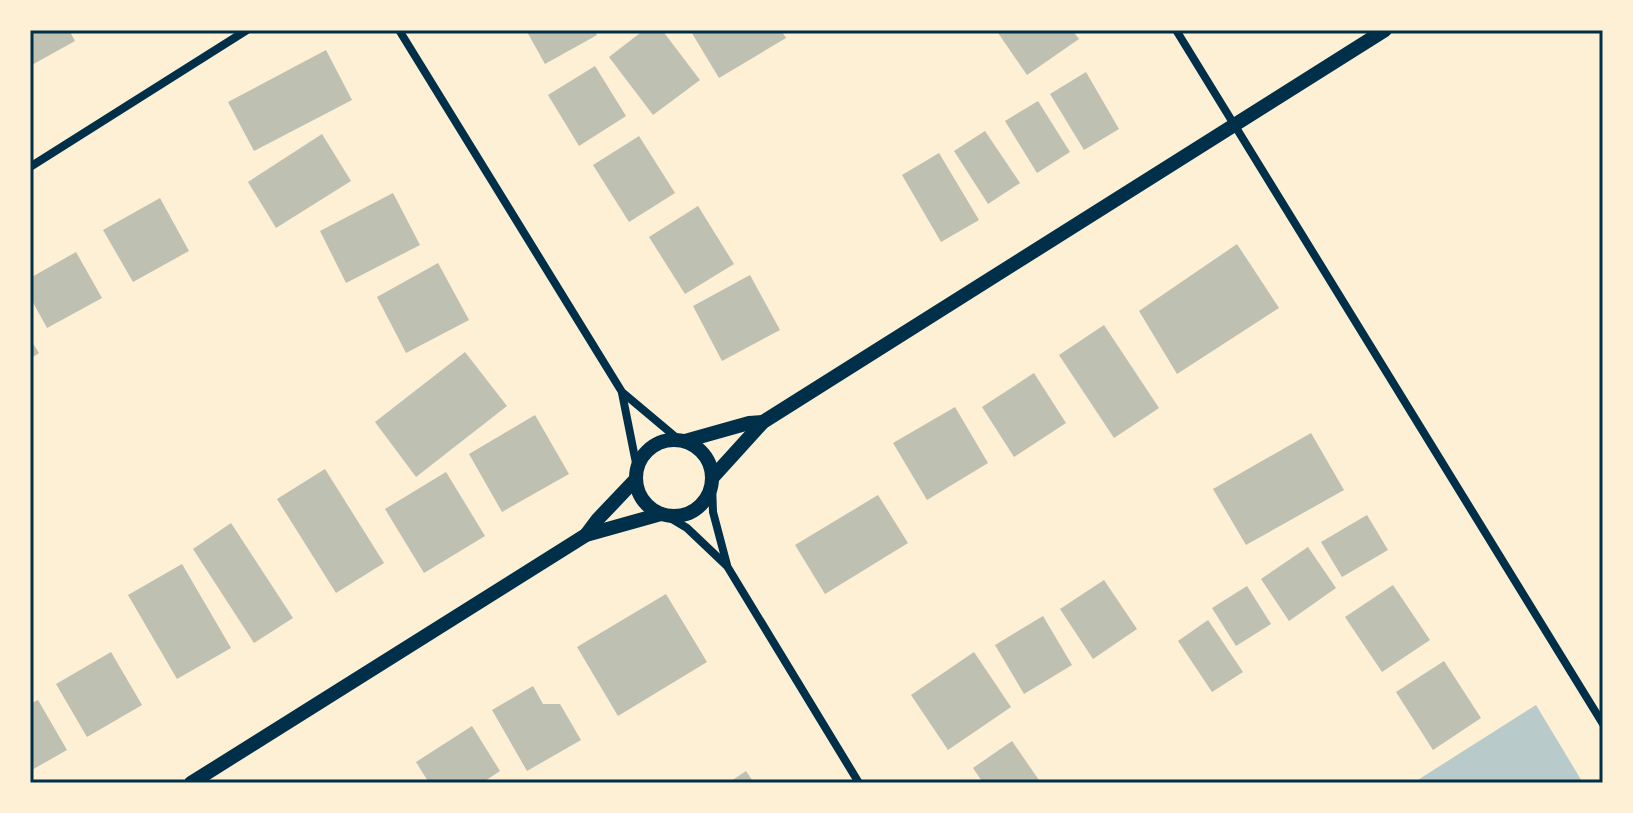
<svg xmlns="http://www.w3.org/2000/svg" width="1633" height="813" font-family="'Space Grotesk',sans-serif">
  <rect width="100%" height="100%" fill="#fdf0d5"/>
  <!-- green -->
  <path fill="#b9caca" d="M1536 705 1583 783H1413Z"/>
  <!-- building -->
  <g fill="#bec0b2">
    <path d="M30 30H69L75 41 30 66Z"/>
    <path d="M526 30H594L597 35 545 64Z"/>
    <path d="M644 30H662L700 80 653 115 609 57Z"/>
    <path d="M690 30H781L786 38 719 78Z"/>
    <path d="M996 30H1072L1079 39 1027 75Z"/>
    <path d="M326 50 352 100 254 151 228 102Z"/>
    <path d="M595 66 626 116 579 146 548 95Z"/>
    <path d="M1086 72 1119 129 1084 150 1050 94Z"/>
    <path d="M1038 101 1070 152 1037 173 1005 121Z"/>
    <path d="M985 131 1020 183 988 204 954 151Z"/>
    <path d="M322 134 351 181 276 228 248 182Z"/>
    <path d="M639 136 675 193 629 222 593 165Z"/>
    <path d="M939 153 979 220 941 242 902 175Z"/>
    <path d="M393 193 420 245 346 283 320 231Z"/>
    <path d="M160 198 189 251 133 282 103 230Z"/>
    <path d="M698 206 734 264 685 294 649 237Z"/>
    <path d="M1237 244 1279 308 1177 374 1139 311Z"/>
    <path d="M76 252 102 298 47 328 30 297V278Z"/>
    <path d="M438 263 469 320 406 353 377 297Z"/>
    <path d="M750 275 780 330 722 361 693 306Z"/>
    <path d="M1104 325 1159 408 1114 438 1059 355Z"/>
    <path d="M30 339 39 353 30 359Z"/>
    <path d="M465 352 507 406 416 477 375 422Z"/>
    <path d="M1034 373 1066 423 1014 457 982 407Z"/>
    <path d="M955 407 988 463 927 500 893 443Z"/>
    <path d="M535 415 569 474 502 512 469 454Z"/>
    <path d="M1311 433 1344 490 1246 545 1213 489Z"/>
    <path d="M325 469 384 563 336 593 277 499Z"/>
    <path d="M446 472 485 536 424 573 385 509Z"/>
    <path d="M878 495 908 543 825 594 795 545Z"/>
    <path d="M1367 515 1388 550 1342 577 1321 542Z"/>
    <path d="M231 523 293 618 254 643 193 549Z"/>
    <path d="M1308 547 1336 588 1289 621 1261 579Z"/>
    <path d="M182 564 231 648 177 679 128 595Z"/>
    <path d="M1104 580 1137 629 1093 659 1060 609Z"/>
    <path d="M1393 585 1430 640 1382 672 1345 617Z"/>
    <path d="M1247 586 1271 624 1236 646 1212 608Z"/>
    <path d="M666 594 707 662 618 716 577 647Z"/>
    <path d="M1043 616 1072 665 1024 694 995 645Z"/>
    <path d="M1208 620 1243 672 1212 692 1178 641Z"/>
    <path d="M111 652 142 705 87 737 56 684Z"/>
    <path d="M974 652 1011 707 948 750 911 695Z"/>
    <path d="M1444 661 1481 718 1433 750 1396 692Z"/>
    <path d="M533 686 543 704H560L581 740 527 771 492 710Z"/>
    <path d="M38 700 67 750 30 771V704Z"/>
    <path d="M472 726 500 771 482 783H429L416 762Z"/>
    <path d="M1012 741 1041 783H983L973 768Z"/>
    <path d="M746 771 754 783H728Z"/>
  </g>
  <g fill="none" stroke-linecap="round" stroke-linejoin="round">
    <!-- minor -->
    <g stroke="#003049" stroke-width="8">
      <path d="M399 30 622 392 678 439"/>
      <path d="M1176 30 1603 724"/>
      <path d="M30 167 247 30"/>
      <path d="M622 393 637 468"/>
      <path d="M712 484 713 512 727 565"/>
      <path d="M667 516 687 528 727 566 859 783"/>
    </g>
    <!-- tertiary -->
    <g stroke="#003049" stroke-width="14">
      <circle cx="674" cy="478" r="38"/>
      <path d="M685 441 749 423 763 422"/>
      <path d="M713 477 763 422 1385 30"/>
      <path d="M586 535 598 519 636 479"/>
      <path d="M191 783 586 535 661 514"/>
    </g>
  </g>
  <!-- border -->
  <rect width="1633" height="813" fill="none" stroke="#fdf0d5" stroke-width="64"/>
  <rect x="32" y="32" width="1569" height="749" fill="none" stroke="#003049" stroke-width="3"/>
</svg>
